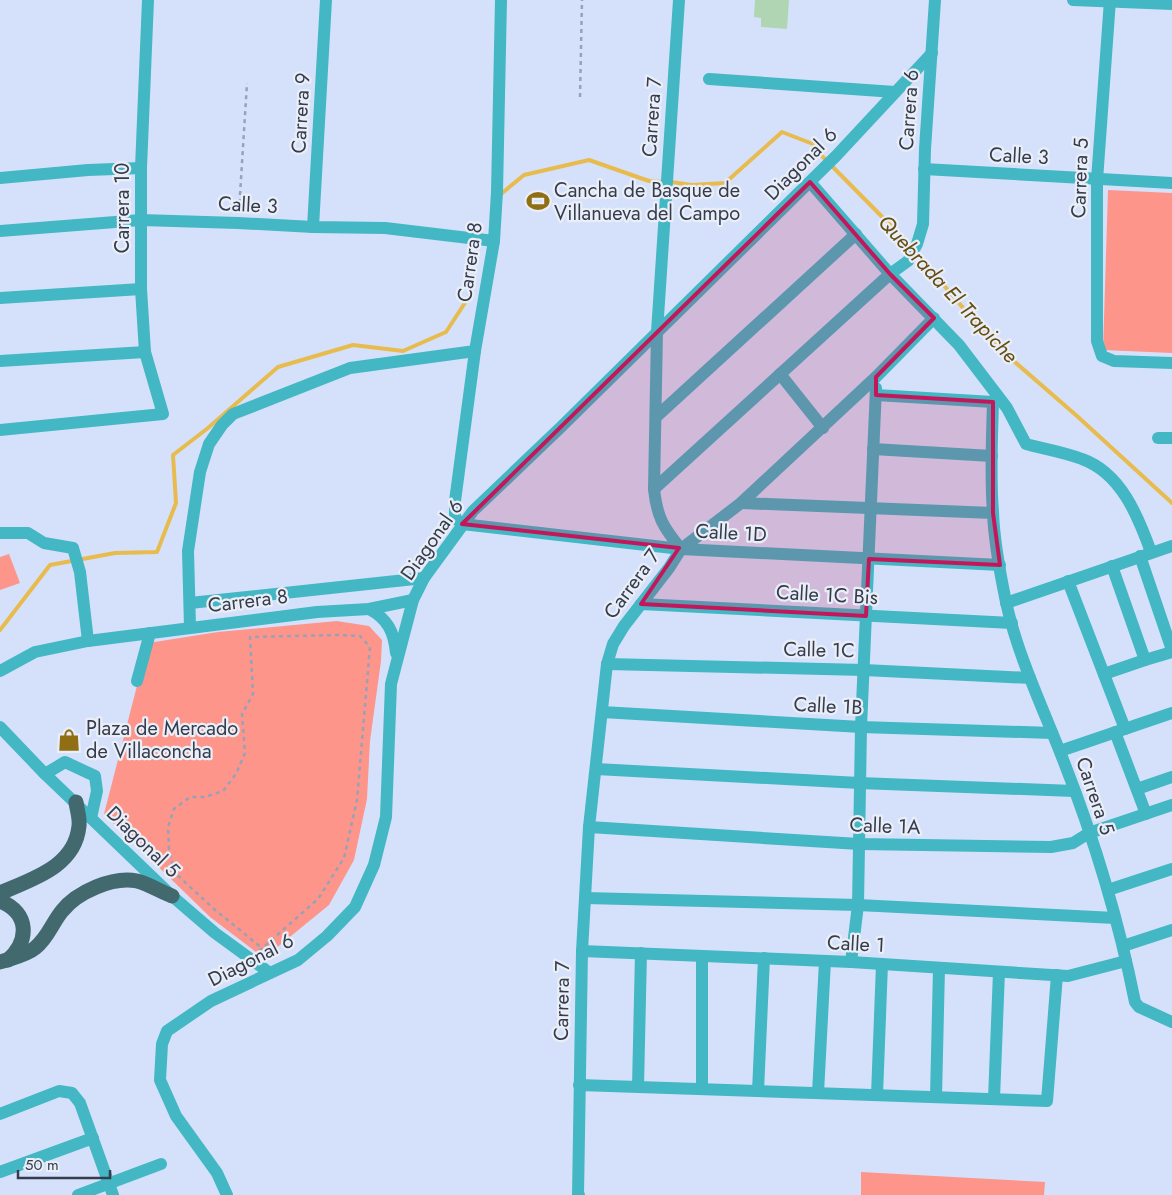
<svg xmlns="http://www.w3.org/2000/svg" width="1172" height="1195" font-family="Jost,sans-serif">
  <rect width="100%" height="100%" fill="#d5e1fb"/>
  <!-- green -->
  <g fill="#fe958b">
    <path d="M1108 190 1172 193V353L1103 350Z"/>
    <path d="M9 554 20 583 0 590V557Z"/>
    <path d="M337 621 369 626 382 640 381 661 370 741 367 799 354 860 329 905 264 958 210 917 104 814 148 643 218 632Z"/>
    <path d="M861 1172 1045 1182 1044 1195H861Z"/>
  </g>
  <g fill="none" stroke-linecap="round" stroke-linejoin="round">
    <!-- stream -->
    <g stroke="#e8bb4e" stroke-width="4">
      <path d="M671 182 692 185 725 183 782 132 813 144 818 152 907 242 993 343 1077 416 1172 503"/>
      <path d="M501 194 524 175 589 160 649 181 663 182"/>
      <path d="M0 630 50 565 115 553 157 552 176 503 173 455 208 428 278 367 353 345 403 351 446 332 472 292"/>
    </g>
  </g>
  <!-- building -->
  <path fill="#b0d5b2" d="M755 0H789L787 29 761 27V18L754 17Z"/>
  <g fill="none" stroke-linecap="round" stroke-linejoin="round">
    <!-- path -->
    <g stroke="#97a1b8" stroke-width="2.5" stroke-dasharray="4 4" stroke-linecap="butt">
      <path d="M580 97 582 0"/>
      <path d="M239 211 247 83"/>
      <path d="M259 951 318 899 344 858 357 800 370 647 360 636 337 635 250 637 253 694 242 714 245 753 236 774 223 791 205 797H190L174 809 168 827 169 849 174 872 214 909 262 948"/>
    </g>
    <!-- minor -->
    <g stroke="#44b7c4" stroke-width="12">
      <path d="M501 0 497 192 494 241 475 351 455 501V518L462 524 681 549 1000 565"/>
      <path d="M679 0 657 332 654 489C657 517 663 527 681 549"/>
      <path d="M935 0 925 149 923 224 917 244 908 261 890 274 959 345 1007 408 1026 444C1044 449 1064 452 1082 459 1121 473 1138 516 1151 552"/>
      <path d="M1073 0 1172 4"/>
      <path d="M1110 0 1097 180V341L1102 356 1114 361 1172 363"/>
      <path d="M709 79 895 92"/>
      <path d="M924 169 1172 183"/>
      <path d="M0 178 88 170 141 168"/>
      <path d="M313 227 326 0"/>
      <path d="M0 231 141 220 238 223 313 227 385 228 494 241"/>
      <path d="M0 298 141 289"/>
      <path d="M0 361 145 352"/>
      <path d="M780 374 823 428"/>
      <path d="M876 395 993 402C992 439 990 476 993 512 994 542 1000 573 1006 602 1017 653 1041 704 1060 752 1092 832 1118 917 1135 1002L1139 1007 1172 1022"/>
      <path d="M656 417 856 234"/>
      <path d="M0 430 163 414 145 352 141 289V168L148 0"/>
      <path d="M1158 438H1172"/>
      <path d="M873 449 992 456"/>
      <path d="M654 489 890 274 810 182"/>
      <path d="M741 503 993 513"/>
      <path d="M0 533H28L44 543 73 548 80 572 88 641"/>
      <path d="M1140 556 1172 650"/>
      <path d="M1068 581 1125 729"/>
      <path d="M190 603 424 578"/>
      <path d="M1006 603 1172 546"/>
      <path d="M641 604 1012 623"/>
      <path d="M369 609C388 619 394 632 396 653"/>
      <path d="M190 627 188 551 200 472 209 444 222 425 233 414 350 368 475 351"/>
      <path d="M1145 660 1172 652"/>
      <path d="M607 664 864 670 1030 678"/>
      <path d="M0 671 35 652 88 641 317 612 369 609 413 600"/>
      <path d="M1104 674 1145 660 1112 566"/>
      <path d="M137 681 150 633"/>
      <path d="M602 712 861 727 1052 733"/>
      <path d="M0 727 45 774 172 896 215 933 270 973"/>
      <path d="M1115 732 1146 814"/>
      <path d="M1060 751 1172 713"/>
      <path d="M596 769 859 783 1074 791"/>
      <path d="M45 774 65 762 95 776 97 791 91 818"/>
      <path d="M1137 789 1172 777"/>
      <path d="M589 827 859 844 1051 847 1073 843 1089 833 1172 805"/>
      <path d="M1108 890 1172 869"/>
      <path d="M585 898 858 905 1115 918"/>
      <path d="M1123 946 1172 930"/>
      <path d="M582 951 851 962 1068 976 1126 961"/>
      <path d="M851 962 858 905 861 727 876 388"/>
      <path d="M579 1085 1047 1101 1057 975"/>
      <path d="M638 1087 641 953"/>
      <path d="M702 1089V956"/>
      <path d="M758 1091 764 958"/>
      <path d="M818 1093 825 961"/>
      <path d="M877 1095 882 964"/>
      <path d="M936 1097 939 968"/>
      <path d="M994 1099 999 972"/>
      <path d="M0 1114 59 1091 72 1093 80 1103 113 1195"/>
      <path d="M0 1172 93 1138"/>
      <path d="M78 1195 161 1164"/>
      <path d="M227 1195 217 1173 176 1116 160 1080 162 1044 167 1031 211 1001 298 960 327 936 355 907 374 865 386 817 391 684 413 600 424 578 473 511 561 427 836 156 932 53"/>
      <path d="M579 1195H578L582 951 589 827 607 664 613 644 624 626 669 568 681 549 741 503 876 377 934 318"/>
    </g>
    <!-- highway -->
    <g stroke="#41696e" stroke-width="15">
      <path d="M0 893C32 879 75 867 79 826 80 818 77 810 76 802"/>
      <path d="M0 901C30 913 29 941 8 960"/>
      <path d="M0 962C12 958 25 956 35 948 48 938 52 923 62 911 77 892 113 876 137 881 149 884 161 892 172 896"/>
    </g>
  </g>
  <!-- marked area -->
  <path fill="#c2185b" fill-opacity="0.2" stroke="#c2185b" stroke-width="4" stroke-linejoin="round" d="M810 182 890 274 934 318 876 377V395L993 402V513L1000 565 869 559 866 616 641 604 679 548 462 524Z"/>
  <!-- icons -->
  <defs>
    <symbol id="stadium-bare" viewBox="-9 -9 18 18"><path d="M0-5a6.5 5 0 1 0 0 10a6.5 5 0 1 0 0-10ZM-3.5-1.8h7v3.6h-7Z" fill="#906f14" stroke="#eaeef7" stroke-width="2.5" paint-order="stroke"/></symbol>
    <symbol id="shop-bare" viewBox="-9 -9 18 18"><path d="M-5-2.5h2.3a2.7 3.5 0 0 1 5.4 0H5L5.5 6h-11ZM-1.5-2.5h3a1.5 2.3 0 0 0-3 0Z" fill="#906f14" stroke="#eaeef7" stroke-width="2.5" paint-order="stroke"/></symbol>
  </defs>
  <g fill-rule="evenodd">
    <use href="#stadium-bare" x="522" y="185" width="32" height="32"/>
    <use href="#shop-bare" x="53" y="724" width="32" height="32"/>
  </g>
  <g text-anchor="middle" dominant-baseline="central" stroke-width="4.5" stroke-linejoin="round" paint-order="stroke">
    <!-- street labels -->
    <g font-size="20" fill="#353c4d" stroke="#eaeef7">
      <text transform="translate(909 110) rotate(-86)">Carrera 6</text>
      <text transform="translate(301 113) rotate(-87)">Carrera 9</text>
      <text transform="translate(652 117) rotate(-86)">Carrera 7</text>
      <text transform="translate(1019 156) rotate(3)">Calle 3</text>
      <text transform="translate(801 164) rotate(-45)">Diagonal 6</text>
      <text transform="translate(1080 178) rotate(-88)">Carrera 5</text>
      <text transform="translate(248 205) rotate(3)">Calle 3</text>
      <text transform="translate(122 208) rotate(-90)">Carrera 10</text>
      <text transform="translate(470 262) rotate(-82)">Carrera 8</text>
      <text transform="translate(731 533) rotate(3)">Calle 1D</text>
      <text transform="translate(432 540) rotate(-55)">Diagonal 6</text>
      <text transform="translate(632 584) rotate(-54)">Carrera 7</text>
      <text transform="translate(827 595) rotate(3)">Calle 1C Bis</text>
      <text transform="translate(248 601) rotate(-7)">Carrera 8</text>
      <text transform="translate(819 650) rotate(1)">Calle 1C</text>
      <text transform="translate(828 706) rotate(3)">Calle 1B</text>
      <text transform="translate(1095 796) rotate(71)">Carrera 5</text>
      <text transform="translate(885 826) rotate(2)">Calle 1A</text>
      <text transform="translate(143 842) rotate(44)">Diagonal 5</text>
      <text transform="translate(856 944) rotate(3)">Calle 1</text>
      <text transform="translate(251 960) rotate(-27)">Diagonal 6</text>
      <text transform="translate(562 1001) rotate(-89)">Carrera 7</text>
    </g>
    <!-- poi labels -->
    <g font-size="20" fill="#353c4d" stroke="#eaeef7" text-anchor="start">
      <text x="554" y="190">Cancha de Basque de<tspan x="554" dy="23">Villanueva del Campo</tspan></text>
      <text x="86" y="728">Plaza de Mercado<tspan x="86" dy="23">de Villaconcha</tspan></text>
    </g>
    <!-- water labels -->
    <g font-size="21" font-style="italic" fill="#654e14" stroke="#eaeef7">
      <text transform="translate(948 289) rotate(47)">Quebrada El Trapiche</text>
    </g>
  </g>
  <!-- scale -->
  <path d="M18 1170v8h92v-8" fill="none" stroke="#353c4d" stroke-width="2.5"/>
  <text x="25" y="1170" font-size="15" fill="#353c4d" stroke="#eaeef7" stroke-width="4" paint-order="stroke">50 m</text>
</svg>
